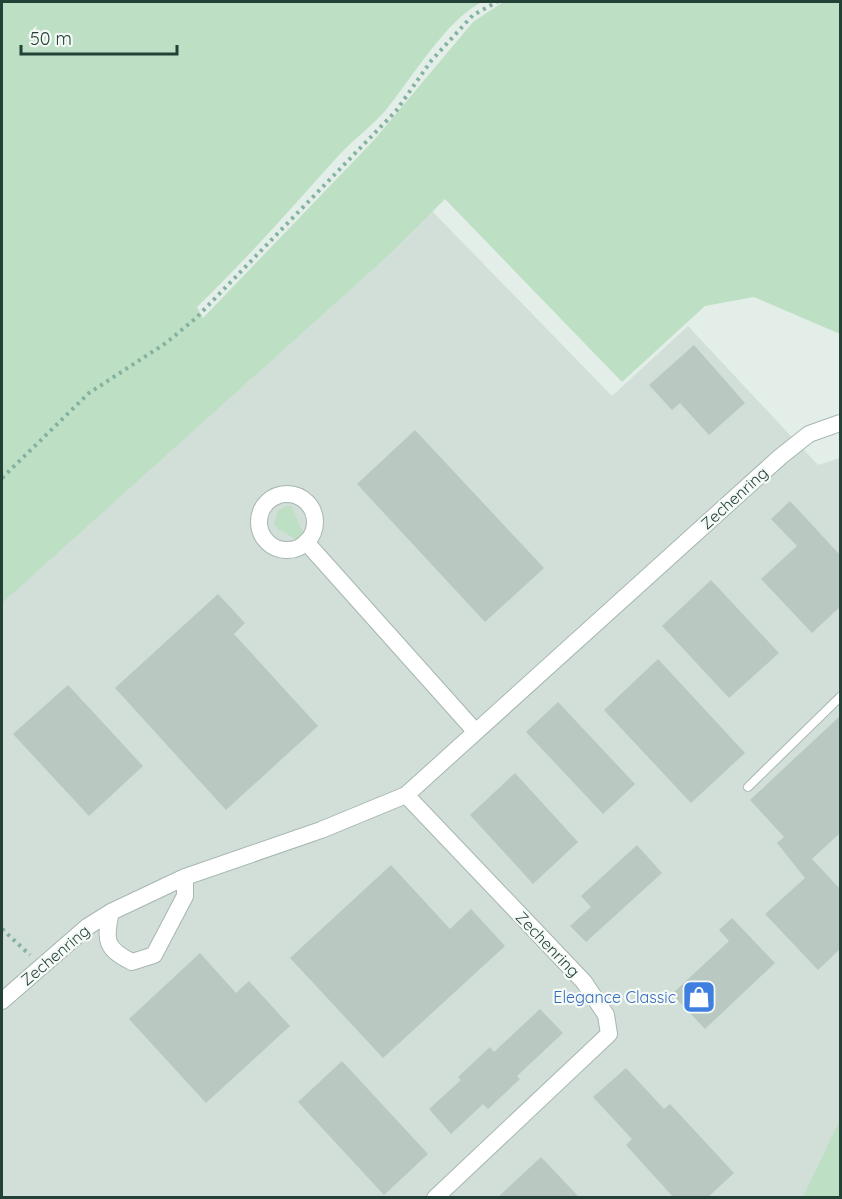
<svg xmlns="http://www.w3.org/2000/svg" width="842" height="1199" font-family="Quicksand,sans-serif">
  <rect width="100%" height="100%" fill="#e4eee9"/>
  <!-- built -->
  <path fill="#d2ded8" d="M432 211 612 396 688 326 818 465 840 458V1197H2V602L389 255Z"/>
  <!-- green -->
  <g fill="#bde0c4">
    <path d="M2 2H482C447 19 411 79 386 110 372 126 354 139 340 154 293 206 247 259 197 307L203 318 374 140 473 22 503 2H840V334L754 297 705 306 622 382 445 199 389 255 2 603Z"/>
    <path d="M286 506H291L305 537 299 541 278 529 274 524 278 511Z"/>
    <path d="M840 1120 839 1197H803Z"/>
  </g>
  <!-- building -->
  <g fill="#b9c9c2">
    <path d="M694 345 745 403 709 435 680 403 672 410 649 385Z"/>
    <path d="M415 430 544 568 485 622 357 484Z"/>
    <path d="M790 501 840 555V607L812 633 761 579 797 546 771 519Z"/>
    <path d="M711 580 779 653 729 698 662 626Z"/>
    <path d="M218 594 245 623 234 634 318 726 226 810 115 688Z"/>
    <path d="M658 659 745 753 691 803 604 710Z"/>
    <path d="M68 685 143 766 89 816 13 734Z"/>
    <path d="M558 702 635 784 603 814 526 732Z"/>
    <path d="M840 716V833L812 859 840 889V949L818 970 765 914 805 878 777 843 784 837 750 800Z"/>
    <path d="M515 773 578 842 533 884 470 815Z"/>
    <path d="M637 845 662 873 586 942 570 926 591 907 581 896Z"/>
    <path d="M391 865 450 929 471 909 505 946 383 1058 290 958Z"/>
    <path d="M732 918 775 963 705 1029 672 994 729 941 719 930Z"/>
    <path d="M200 953 236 993 249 981 290 1026 206 1103 129 1019Z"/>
    <path d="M540 1009 563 1033 517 1076 520 1079 488 1109 483 1104 451 1134 429 1109 461 1080 458 1077 490 1047 494 1052Z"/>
    <path d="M342 1061 428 1154 384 1195 298 1102Z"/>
    <path d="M626 1068 664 1109 670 1104 734 1173 707 1198H674L626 1145 632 1139 593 1097Z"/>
    <path d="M541 1157 580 1198H497Z"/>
  </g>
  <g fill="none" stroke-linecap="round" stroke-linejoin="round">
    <defs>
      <path id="service" d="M748 787 840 697"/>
      <g id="minor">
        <circle cx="287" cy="522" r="28"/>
        <path d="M306 542 475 731"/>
        <path d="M406 795 780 457 809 434 840 423"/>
        <path d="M185 877V896L154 955 132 962C106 949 104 941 111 912L185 877 321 830 406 795 584 982 606 1015 609 1034 435 1198"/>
        <path d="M2 1001 87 927 111 912"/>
      </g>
    </defs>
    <!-- service casing -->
    <use href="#service" stroke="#a6b7b0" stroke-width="10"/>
    <!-- minor casing -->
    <use href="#minor" stroke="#a6b7b0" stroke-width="18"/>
    <!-- path -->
    <g stroke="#84b2a1" stroke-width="4" stroke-dasharray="3 4.5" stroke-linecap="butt">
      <path d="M2 478 89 393 166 343 196 318 396 111 431 61 473 15 497 2"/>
      <path d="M2 929 30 955"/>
    </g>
    <!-- service -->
    <use href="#service" stroke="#fff" stroke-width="8"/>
    <!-- minor -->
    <use href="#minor" stroke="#fff" stroke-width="16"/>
  </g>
  <!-- icons -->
  <defs>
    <symbol id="shop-square" viewBox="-11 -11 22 22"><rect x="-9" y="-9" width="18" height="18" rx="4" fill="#3f7fe0" stroke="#f5faf7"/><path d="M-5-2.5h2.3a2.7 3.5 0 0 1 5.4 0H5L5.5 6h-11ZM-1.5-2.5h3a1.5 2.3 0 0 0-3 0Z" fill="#fff"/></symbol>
  </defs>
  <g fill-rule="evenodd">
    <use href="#shop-square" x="680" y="978" width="38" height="38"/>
  </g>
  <g text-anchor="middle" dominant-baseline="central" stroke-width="4.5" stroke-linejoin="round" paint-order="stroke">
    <!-- street labels -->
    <g font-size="16" fill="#234137" stroke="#f5faf7">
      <text transform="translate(734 498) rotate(-42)">Zechenring</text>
      <text transform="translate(548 944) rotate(46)">Zechenring</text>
      <text transform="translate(55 955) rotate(-40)">Zechenring</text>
    </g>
    <!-- shop labels -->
    <g font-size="16" fill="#366cbe" stroke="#f5faf7" text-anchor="end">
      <text x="676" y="997">Elegance Classic</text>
    </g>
  </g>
  <!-- border -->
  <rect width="842" height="1199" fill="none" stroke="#234137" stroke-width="6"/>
  <!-- scale -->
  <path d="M21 45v9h156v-9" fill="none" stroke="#234137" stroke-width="3"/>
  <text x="30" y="45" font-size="18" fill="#234137" stroke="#f5faf7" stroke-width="4.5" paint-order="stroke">50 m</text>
</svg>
